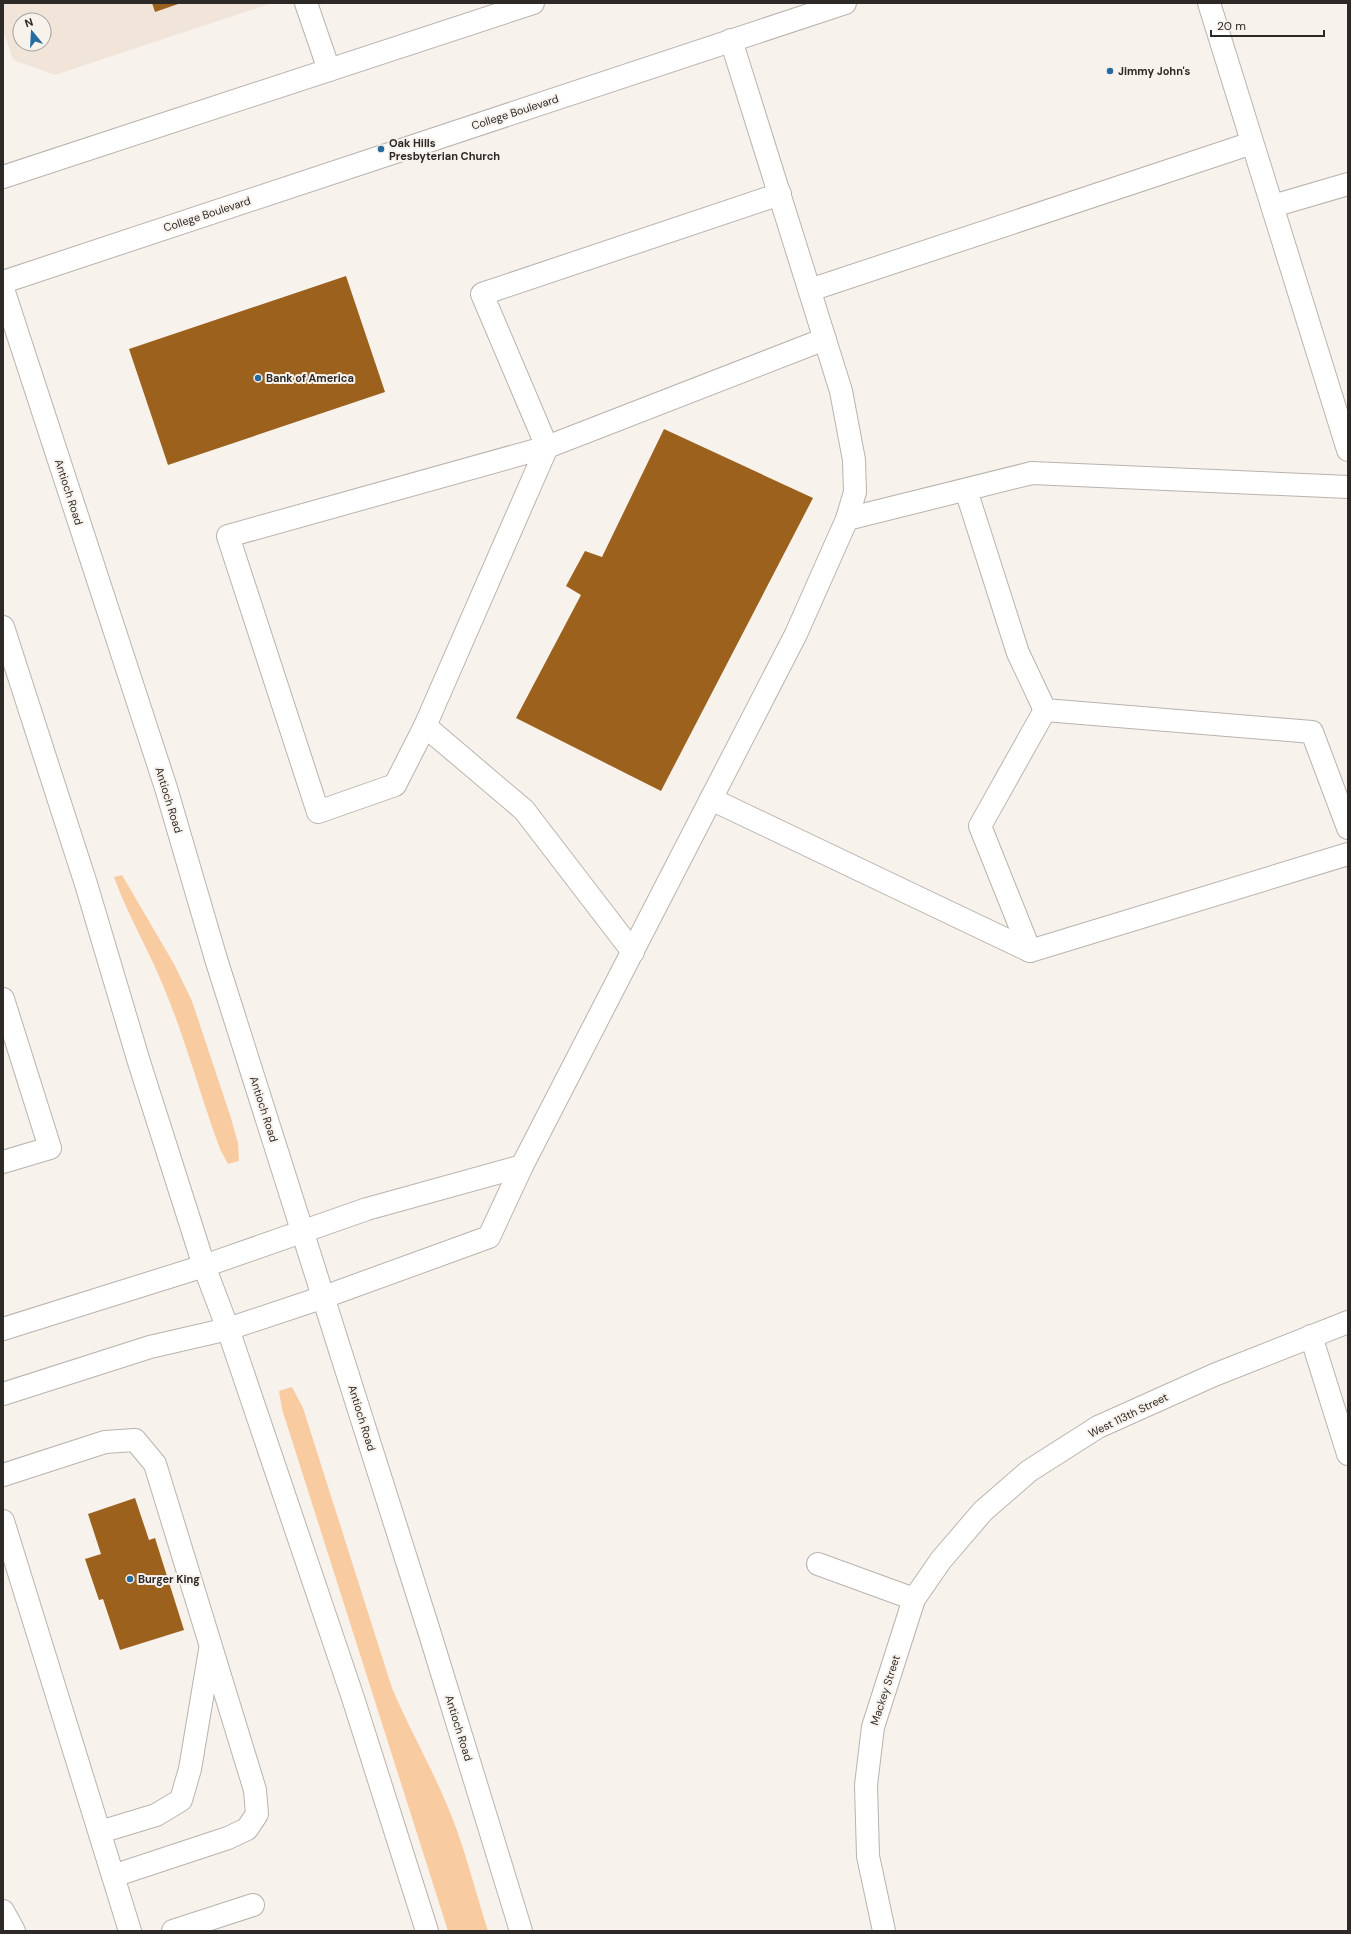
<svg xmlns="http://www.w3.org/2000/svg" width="1351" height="1934" font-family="'DM Sans',sans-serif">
  <rect width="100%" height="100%" fill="#f8f2ec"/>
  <!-- built -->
  <path fill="#f1e5da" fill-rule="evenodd" d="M3 3H273L55 75 13 60 3 30ZM20 20H44V44H20Z"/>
  <!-- green -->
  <g fill="#f9cba0">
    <path d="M122 875 174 964 192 1001 230 1115 238 1143 239 1161 228 1164 220 1149C200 1095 186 1040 164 988 149 950 128 916 114 877Z"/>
    <path d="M292 1387 303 1408 392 1688C408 1726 428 1761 444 1798 463 1840 474 1887 488 1931H448L282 1409 279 1391Z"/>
  </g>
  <!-- building -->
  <g fill="#9c611d">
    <path d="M152 3H181L155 12Z"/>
    <path d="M346 276 385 392 168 465 129 349Z"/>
    <path d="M664 429 813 498 661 791 516 718 581 595 566 586 585 551 602 557Z"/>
    <path d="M135 1498 149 1540 155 1538 184 1630 120 1650 103 1599 99 1600 85 1559 101 1554 88 1514Z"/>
  </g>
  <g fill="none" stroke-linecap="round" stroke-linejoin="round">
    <defs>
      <g id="minor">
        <path d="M306 3 329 70"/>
        <path d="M1209 3 1348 450"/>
        <path d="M1273 206 1348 184"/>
        <path d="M810 290 1252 143"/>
        <path d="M966 490 1018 653 1045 710 1312 732 1348 828"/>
        <path d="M847 519 1032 473 1348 487"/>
        <path d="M425 726 547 447 825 339"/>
        <path d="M711 799 1030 951 1348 854"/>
        <path d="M1030 951 980 826 1045 710"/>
        <path d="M633 952 524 810 425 726 395 785 318 812 228 536 547 447 482 294 780 194"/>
        <path d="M3 999 50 1148 3 1162"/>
        <path d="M3 1329 204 1266 367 1209 522 1166"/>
        <path d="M1311 1336 1348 1454"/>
        <path d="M3 1394 150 1347 228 1329 324 1297 489 1237 522 1166 796 634 847 519 855 492 854 460 841 391 731 40"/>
        <path d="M3 1475 105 1442 135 1440 155 1464 255 1790 257 1814 247 1829 228 1838 113 1876"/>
        <path d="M3 1521 130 1931"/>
        <path d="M818 1564 914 1599"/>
        <path d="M100 1832 156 1815 181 1800 190 1769 210 1650"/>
        <path d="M3 1911 14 1931"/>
        <path d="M173 1931 253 1905"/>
        <path d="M884 1931 868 1856 866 1785 873 1727 914 1599 941 1560 983 1511 1029 1471 1098 1427 1214 1375 1348 1322"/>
      </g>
      <g id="major">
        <path d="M3 177 533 3"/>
        <path d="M3 282 845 3"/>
        <path d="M3 289 166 788 216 959 430 1634 521 1931"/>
        <path d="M3 627 86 884 139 1062 204 1266 228 1329 353 1698 427 1931"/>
      </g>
    </defs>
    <!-- minor casing -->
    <use href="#minor" stroke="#b9b3ae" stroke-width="24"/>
    <!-- major casing -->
    <use href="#major" stroke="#b9b3ae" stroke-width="24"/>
    <!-- minor -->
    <use href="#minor" stroke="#fff" stroke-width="22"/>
    <!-- major -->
    <use href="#major" stroke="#fff" stroke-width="22"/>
  </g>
  <!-- markers -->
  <g fill="#266ba0" stroke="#f8f2ec" stroke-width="1.5">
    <circle cx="1110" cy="71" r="4"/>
    <circle cx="381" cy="149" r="4"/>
    <circle cx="258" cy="378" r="4"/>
    <circle cx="130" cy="1579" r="4"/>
  </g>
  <g text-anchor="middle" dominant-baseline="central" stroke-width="4" stroke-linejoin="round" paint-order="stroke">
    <!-- poi labels -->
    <g font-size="11" font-weight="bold" fill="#2c2927" stroke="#f8f2ec" text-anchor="start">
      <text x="1118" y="71">Jimmy John's</text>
      <text x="389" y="143">Oak Hills<tspan x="389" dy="13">Presbyterian Church</tspan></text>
      <text x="266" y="378">Bank of America</text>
      <text x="138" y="1579">Burger King</text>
    </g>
    <!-- street labels -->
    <g font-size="11" fill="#2c2927" stroke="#f8f2ec">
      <text transform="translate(515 112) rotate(-18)">College Boulevard</text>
      <text transform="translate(207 214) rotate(-18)">College Boulevard</text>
      <text transform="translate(69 492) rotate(72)">Antioch Road</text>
      <text transform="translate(169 800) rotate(73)">Antioch Road</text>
      <text transform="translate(264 1109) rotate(72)">Antioch Road</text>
      <text transform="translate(1128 1415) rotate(-26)">West 113th Street</text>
      <text transform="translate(362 1418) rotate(73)">Antioch Road</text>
      <text transform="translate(885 1690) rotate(-72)">Mackey Street</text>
      <text transform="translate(459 1728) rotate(73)">Antioch Road</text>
    </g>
  </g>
  <!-- border -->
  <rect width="1351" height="1934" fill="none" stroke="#2c2927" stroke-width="8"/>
  <!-- north arrow -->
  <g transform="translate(32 32) rotate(342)"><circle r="19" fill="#f8f2ec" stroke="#a6a29d"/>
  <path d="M0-3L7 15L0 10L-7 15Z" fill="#266ba0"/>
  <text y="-6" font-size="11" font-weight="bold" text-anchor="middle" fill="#2c2927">N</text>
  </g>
  <!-- scale -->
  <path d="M1211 30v6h113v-6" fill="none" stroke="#2c2927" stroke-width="2"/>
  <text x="1217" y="30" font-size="12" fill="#2c2927" stroke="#f8f2ec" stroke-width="3" paint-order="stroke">20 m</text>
</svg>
